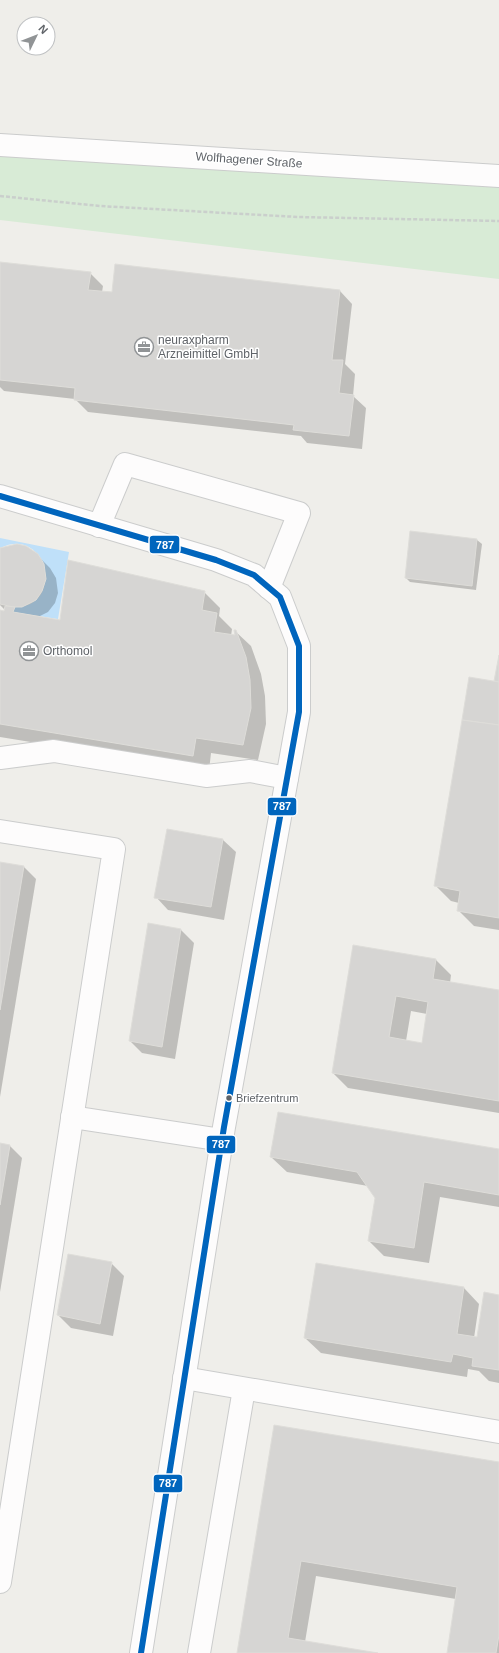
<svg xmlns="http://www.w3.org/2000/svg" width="499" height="1653" font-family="Arial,sans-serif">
  <rect width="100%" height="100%" fill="#efeeea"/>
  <!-- green -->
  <path fill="#d8ebd6" d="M0 155 499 185V279L0 220Z"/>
  <!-- water -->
  <path fill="#bfe0f9" d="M0 538 69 552 58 619 13 612 15 607C66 607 47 524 0 548Z"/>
  <!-- shadow -->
  <g fill="#0003" fill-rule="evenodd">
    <path d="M0 263 90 273 103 286 102 292 340 291 352 304 345 364 355 374 353 396 366 408 362 449 307 443 301 436 88 412 75 399 4 391 0 387Z"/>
    <path d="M411 532 477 540 482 544 476 590 410 582 406 578Z"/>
    <path d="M0 550 37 555 50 568 56 578 58 593 55 603 48 612 38 617 60 621 204 592 220 608 219 616 232 629 231 636H236L235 631 251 646 261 674 265 696 266 724 258 760 211 753 209 771 0 737V611L5 612V610L0 605Z"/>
    <path d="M499 660V930L474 926 458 910 459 903 451 901 436 886 495 682Z"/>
    <path d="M223 840 236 852 224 920 168 910 156 897Z"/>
    <path d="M0 863 24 867 36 879 0 1097Z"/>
    <path d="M181 930 194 943 175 1059 142 1053 130 1041Z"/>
    <path d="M353 946 436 960 451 975 450 983 499 991V1113L348 1088 333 1073ZM411 1011 427 1014 422 1044 406 1041Z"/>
    <path d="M0 1144 10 1146 22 1158 0 1292Z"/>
    <path d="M499 1150V1207L440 1197 429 1263 384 1256 369 1241 376 1198 368 1186 287 1172 271 1157Z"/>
    <path d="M111 1263 124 1276 113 1336 71 1328 58 1315Z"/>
    <path d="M464 1288 479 1304 474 1338H477L499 1296V1383L489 1381 479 1371 468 1369 467 1377 321 1353 305 1338Z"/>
    <path d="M275 1426 499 1463V1653H448L456 1599 316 1576 305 1642 372 1653H238Z"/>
  </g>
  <!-- building -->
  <g fill="#d6d5d3" stroke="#deddd9" fill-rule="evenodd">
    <path d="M0 262 91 272 88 290 112 292 115 264 340 290 332 360H343L339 393 354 395 349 436 293 430 294 425 74 400 75 388 0 380Z"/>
    <path d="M410 531 477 539 472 586 405 578Z"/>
    <path d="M17 544 26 546 38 554 44 564 46 579 42 591 36 600 22 607H13L0 604V548Z"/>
    <path d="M68 560 205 591 202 610 217 613 214 632 235 635 234 630H236L246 657 250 680 251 708 243 745 196 738 193 756 0 724V610L4 611 5 606 15 607 13 612 60 620Z"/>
    <path d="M499 655V682L494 681Z"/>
    <path d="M469 677 499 682V725L462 720Z"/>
    <path d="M462 720 499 725V918L457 911 460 891 434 886Z"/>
    <path d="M167 829 223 839 211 907 154 898Z"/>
    <path d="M0 862 24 866 0 1010Z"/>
    <path d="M148 923 181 929 162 1047 129 1041Z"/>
    <path d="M353 945 436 959 433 979 499 990V1101L332 1073ZM396 996 428 1002 422 1043 389 1037Z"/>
    <path d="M278 1112 499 1149V1195L424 1182 414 1248 368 1241 375 1198 357 1172 270 1157Z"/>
    <path d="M0 1143 10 1145 0 1205Z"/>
    <path d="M68 1254 112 1262 100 1324 57 1315Z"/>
    <path d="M316 1263 464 1287 457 1334 477 1337 484 1292 499 1295V1370L472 1366 473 1358 453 1354 451 1362 304 1338Z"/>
    <path d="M274 1425 499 1462V1635L496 1653H447L457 1587 301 1561 288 1638 378 1653H237Z"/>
  </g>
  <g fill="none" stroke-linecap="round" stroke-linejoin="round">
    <defs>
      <g id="minor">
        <path d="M0 145 499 176"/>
        <path d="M0 496 216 560 254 575 280 597 299 646V712L224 1127 141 1653"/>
        <path d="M99 526 125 464 299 513 269 588"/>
        <path d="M0 758 54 751 206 776 250 771 287 778"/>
        <path d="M0 831 114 849 0 1582"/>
        <path d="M72 1117 222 1140"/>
        <path d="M184 1378 499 1432"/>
        <path d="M199 1653 244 1389"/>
      </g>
    </defs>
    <!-- minor casing -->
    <use href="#minor" stroke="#cbcccc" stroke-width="24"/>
    <!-- path -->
    <path stroke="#cacfcc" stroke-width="2.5" stroke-dasharray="4 2" stroke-linecap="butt" d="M0 196 100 206 298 217 499 221"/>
    <!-- minor -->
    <use href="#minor" stroke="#fdfcfc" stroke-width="22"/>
    <defs>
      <path id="bus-1" d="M0 496 216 560 254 575 280 597 299 646V712L224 1127 141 1653"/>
    </defs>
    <!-- bus-1 casing -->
    <use href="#bus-1" stroke="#fff" stroke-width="9"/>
    <!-- bus-1 -->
    <use href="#bus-1" stroke="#0065bd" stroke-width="6"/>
  </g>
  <!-- icons -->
  <defs>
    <symbol id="office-ring" viewBox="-11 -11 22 22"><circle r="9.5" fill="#fff" stroke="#919496" stroke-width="1.5"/><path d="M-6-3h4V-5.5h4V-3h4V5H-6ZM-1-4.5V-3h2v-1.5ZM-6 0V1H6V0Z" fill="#919496"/></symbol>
  </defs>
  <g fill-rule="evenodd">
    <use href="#office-ring" x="133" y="336" width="22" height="22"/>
    <use href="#office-ring" x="18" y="640" width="22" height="22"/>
  </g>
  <!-- markers -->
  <circle fill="#5f6368" stroke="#fff" stroke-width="1.5" cx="229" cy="1098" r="3.5"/>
  <g text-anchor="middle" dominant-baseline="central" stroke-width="3" stroke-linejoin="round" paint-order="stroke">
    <!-- bus labels -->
    <g font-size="11" fill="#5f6368" stroke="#fff" text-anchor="start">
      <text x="236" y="1098">Briefzentrum</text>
    </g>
    <!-- street labels -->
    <g font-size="12" fill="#5f6368" stroke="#fff">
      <text transform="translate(249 160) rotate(4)">Wolfhagener Straße</text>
    </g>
    <!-- poi labels -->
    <g font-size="12" fill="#5f6368" stroke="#fff" text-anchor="start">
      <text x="158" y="340">neuraxpharm<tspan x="158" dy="14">Arzneimittel GmbH</tspan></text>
      <text x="43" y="651">Orthomol</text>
    </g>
  </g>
  <g stroke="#fff" stroke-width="1.5">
    <rect x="149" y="535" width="31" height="19" rx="4" fill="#0065bd"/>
    <rect x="267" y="797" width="30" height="19" rx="4" fill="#0065bd"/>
    <rect x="206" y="1135" width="30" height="19" rx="4" fill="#0065bd"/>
    <rect x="153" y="1474" width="30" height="19" rx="4" fill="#0065bd"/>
  </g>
  <g font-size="11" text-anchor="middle" font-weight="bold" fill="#fff">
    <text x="165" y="549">787</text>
    <text x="282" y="810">787</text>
    <text x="221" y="1148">787</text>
    <text x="168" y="1487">787</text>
  </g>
  <!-- north arrow -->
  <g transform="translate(36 36) rotate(47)"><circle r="19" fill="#ffffff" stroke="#bfc1c3"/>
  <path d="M0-3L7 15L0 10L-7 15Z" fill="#919496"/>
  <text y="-6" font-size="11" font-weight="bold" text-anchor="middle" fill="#5f6368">N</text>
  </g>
</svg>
